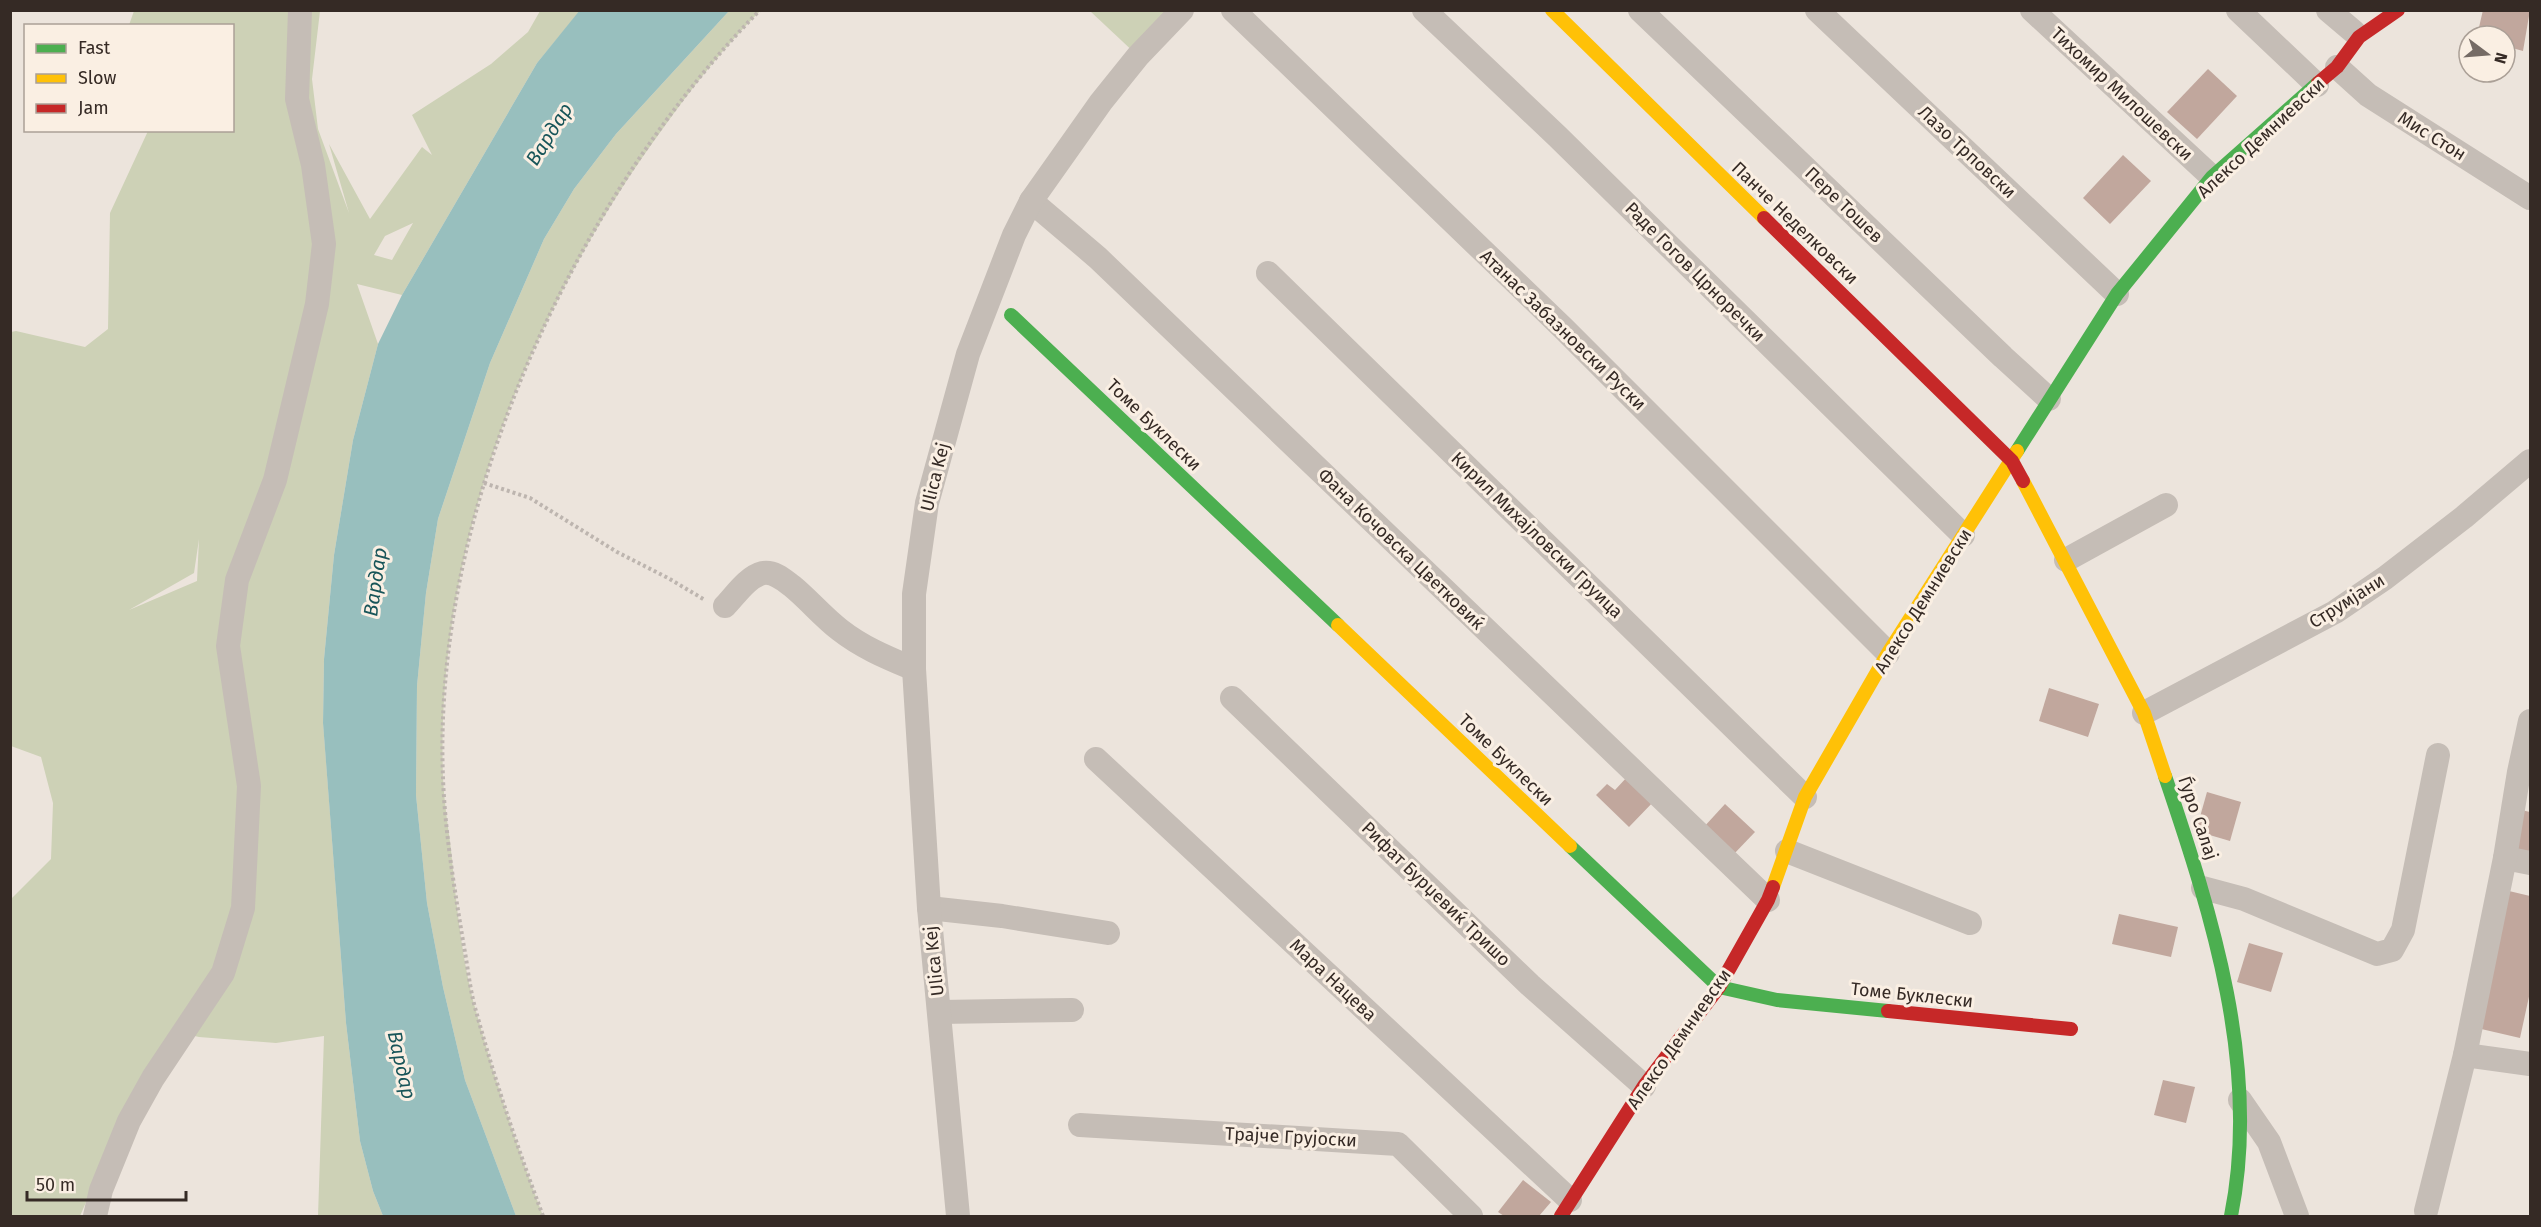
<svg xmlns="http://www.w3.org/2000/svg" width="2541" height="1227" font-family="'Fira Sans',sans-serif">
  <rect width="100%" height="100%" fill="#ece4dc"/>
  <!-- green -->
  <g fill="#cdd1b6" fill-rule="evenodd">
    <path d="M134 11H320L312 79 318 129 349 213 329 144 370 219 422 147 432 155 412 115 491 64 528 32 540 11H580L537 63 402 295 357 284 378 344 353 440 334 555 324 659 323 722 346 1023 360 1141 373 1191 383 1216H318L324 1036 276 1043 199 1037 173 1031 114 1138 80 1216H11V899L51 859 53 803 41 757 11 746V332L16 331 85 347 108 329 110 213 148 131 232 130V26L129 25ZM413 223 392 260 374 255 385 236ZM199 539 197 581 129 610 194 573Z"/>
    <path d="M729 11H760C725 46 693 86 664 127 528 312 435 546 443 778 444 802 448 826 451 850 456 901 462 962 476 1011 495 1081 518 1149 543 1216H516L465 1080 443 987 427 903 416 795 417 686 426 593 438 519 490 363 544 239 574 189 616 134Z"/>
    <path d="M1090 11H1182L1138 56Z"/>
  </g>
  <!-- water -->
  <path fill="#98bfbe" d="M580 10 729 11 616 134 574 189 544 239 490 363 438 519 426 593 417 686 416 795 427 903 443 987 465 1080 516 1216H383L373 1191 360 1141 346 1023 323 723 324 659 334 555 353 440 378 344 402 295 537 63Z"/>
  <!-- building -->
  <g fill="#c1a79d">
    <path d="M2483 10H2530L2523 51 2505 46V36H2477Z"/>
    <path d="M2208 69 2237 96 2197 139 2167 112Z"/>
    <path d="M2123 155 2151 181 2110 224 2083 198Z"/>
    <path d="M2049 688 2099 704 2088 737 2039 721Z"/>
    <path d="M1628 776 1656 799 1629 827 1596 795 1607 784 1615 790Z"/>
    <path d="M2207 792 2241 802 2230 841 2196 831Z"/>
    <path d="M1725 804 1755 832 1732 856 1703 828Z"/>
    <path d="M2521 810 2530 812V854L2514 851Z"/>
    <path d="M2509 891 2530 896V992L2520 1038 2477 1028Z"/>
    <path d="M2119 914 2178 927 2171 957 2112 944Z"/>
    <path d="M2249 943 2283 953 2271 992 2237 982Z"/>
    <path d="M2163 1080 2195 1087 2186 1123 2154 1115Z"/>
    <path d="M1523 1180 1551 1202 1539 1216H1504L1498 1212Z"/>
  </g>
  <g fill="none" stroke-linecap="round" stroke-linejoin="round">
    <!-- path -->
    <g stroke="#bdb5af" stroke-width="4" stroke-dasharray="3 3" stroke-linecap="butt">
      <path d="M484 483 530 498 617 552 668 578 705 600"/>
      <path d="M543 1216C518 1149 495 1081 476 1011 470 991 468 968 464 947 455 892 445 834 443 778 432 509 573 200 760 10"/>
    </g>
    <!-- street -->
    <g stroke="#c5bdb6" stroke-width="24">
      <path d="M1233 10 1563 328 1888 653"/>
      <path d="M1424 10 1557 136 1963 535"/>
      <path d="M1640 10 2003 357 2049 399"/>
      <path d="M1817 10 2117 294"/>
      <path d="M2032 10 2212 177"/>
      <path d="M2238 10 2317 85"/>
      <path d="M2328 10 2354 32"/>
      <path d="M2337 67 2368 95 2530 198"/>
      <path d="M1031 201 1098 258 1768 900"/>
      <path d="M1268 273 1805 797"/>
      <path d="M2066 560 2166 505"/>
      <path d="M725 606C735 596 747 577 763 573 774 571 784 580 792 586 809 600 823 617 840 630 863 648 888 658 914 669"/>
      <path d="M1232 698 1530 985 1644 1086"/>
      <path d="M2144 713 2335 612 2385 578 2464 517 2530 461"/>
      <path d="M1096 759 1570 1200"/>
      <path d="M1787 851 1970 923"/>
      <path d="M2505 858 2530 863"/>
      <path d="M2203 888 2244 899 2377 954 2392 950 2403 930 2438 755"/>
      <path d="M929 908 1002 916 1108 933"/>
      <path d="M940 1012 1072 1010"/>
      <path d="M2465 1055 2530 1064"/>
      <path d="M2240 1100 2269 1142 2297 1216"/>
      <path d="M1080 1125 1398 1144 1471 1216"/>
      <path d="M2426 1211 2465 1055 2505 858 2519 772 2530 721"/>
      <path d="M95 1216 101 1190 129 1121 153 1078 223 973 243 908 249 786 228 646 237 580 275 480 287 430 317 304 324 244 313 165 297 99 300 10"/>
      <path d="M958 1216 929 908 914 669V594L927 503 968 354 1014 235 1031 201 1101 102 1138 56 1182 10"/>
    </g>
    <!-- fast -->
    <g stroke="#4caf50" stroke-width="14">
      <path d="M1011 315 1338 625"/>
      <path d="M2017 451 2117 294 2212 177 2318 83"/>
      <path d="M2165 776C2212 915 2261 1068 2231 1216"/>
      <path d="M1570 846 1719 987 1777 1000 1888 1011"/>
    </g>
    <!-- slow -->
    <g stroke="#ffc107" stroke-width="14">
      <path d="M1552 10 1764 218"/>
      <path d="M2023 481 2144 713 2165 776"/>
      <path d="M1338 625 1570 846"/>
      <path d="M1773 887 1805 797 1888 653 2017 451"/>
    </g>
    <!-- jam -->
    <g stroke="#c62828" stroke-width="14">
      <path d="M2318 83 2337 67 2359 37 2398 10"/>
      <path d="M1764 218 2012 461 2023 481"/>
      <path d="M1888 1011 2071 1029"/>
      <path d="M1561 1216 1644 1086 1719 987 1768 900 1773 887"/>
    </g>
  </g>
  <g text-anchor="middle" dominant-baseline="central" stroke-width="6" stroke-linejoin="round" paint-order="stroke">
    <!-- street labels -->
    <g font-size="18" fill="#352a25" stroke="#faefe3">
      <text transform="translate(2122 94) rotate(43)">Тихомир Милошевски</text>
      <text transform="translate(2432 136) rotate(32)">Мис Стон</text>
      <text transform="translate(2261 138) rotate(-43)">Алексо Демниевски</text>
      <text transform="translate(1967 152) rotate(43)">Лазо Трповски</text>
      <text transform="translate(1844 205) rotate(44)">Пере Тошев</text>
      <text transform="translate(1795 223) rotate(44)">Панче Неделковски</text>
      <text transform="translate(1695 272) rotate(45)">Раде Гогов Црноречки</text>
      <text transform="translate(1563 330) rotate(44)">Атанас Забазновски Руски</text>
      <text transform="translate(1154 425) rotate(44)">Томе Буклески</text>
      <text transform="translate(935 477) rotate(-76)">Ulica Kej</text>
      <text transform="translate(1537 535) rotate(44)">Кирил Михајловски Груица</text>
      <text transform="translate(1401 549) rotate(44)">Фана Кочовска Цветковиќ</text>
      <text transform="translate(1923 601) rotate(-58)">Алексо Демниевски</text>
      <text transform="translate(2347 601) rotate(-32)">Струмјани</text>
      <text transform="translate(1506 760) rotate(44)">Томе Буклески</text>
      <text transform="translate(2198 818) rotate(71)">Ѓуро Салај</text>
      <text transform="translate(1436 894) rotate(44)">Рифат Бурџевиќ Тришо</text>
      <text transform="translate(934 961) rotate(-96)">Ulica Kej</text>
      <text transform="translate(1333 980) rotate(43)">Мара Нацева</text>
      <text transform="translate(1912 995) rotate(6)">Томе Буклески</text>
      <text transform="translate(1679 1039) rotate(-55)">Алексо Демниевски</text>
      <text transform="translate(1291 1137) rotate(3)">Трајче Грујоски</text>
    </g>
    <!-- water labels -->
    <g font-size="20" font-style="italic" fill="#185559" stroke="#faefe3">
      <text transform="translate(549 134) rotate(-58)">Вардар</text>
      <text transform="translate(375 582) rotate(-82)">Вардар</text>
      <text transform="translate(402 1065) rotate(77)">Вардар</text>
    </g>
  </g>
  <!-- border -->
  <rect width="2541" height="1227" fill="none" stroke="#352a25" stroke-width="24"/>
  <!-- legend -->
  <rect x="24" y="24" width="210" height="108" fill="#faefe3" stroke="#aba097" stroke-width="1.5"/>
  <rect x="36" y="44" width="30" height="9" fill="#4caf50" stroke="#aba097" stroke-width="1.5"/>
  <text x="78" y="54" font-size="18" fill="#352a25">Fast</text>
  <rect x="36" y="74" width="30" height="9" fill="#ffc107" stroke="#aba097" stroke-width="1.5"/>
  <text x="78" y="84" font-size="18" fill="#352a25">Slow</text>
  <rect x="36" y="104" width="30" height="9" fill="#c62828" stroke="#aba097" stroke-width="1.5"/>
  <text x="78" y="114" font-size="18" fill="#352a25">Jam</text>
  <!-- north arrow -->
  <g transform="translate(2487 54) rotate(106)"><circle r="28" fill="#faefe3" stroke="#aba097" stroke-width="1.5"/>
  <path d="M0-4.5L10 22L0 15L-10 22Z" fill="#756b65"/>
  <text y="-9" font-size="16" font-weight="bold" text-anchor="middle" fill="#352a25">N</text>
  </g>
  <!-- scale -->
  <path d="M27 1191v9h159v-9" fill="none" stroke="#352a25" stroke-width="3"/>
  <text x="36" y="1191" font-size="18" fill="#352a25" stroke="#faefe3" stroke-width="4.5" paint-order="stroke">50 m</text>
</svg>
